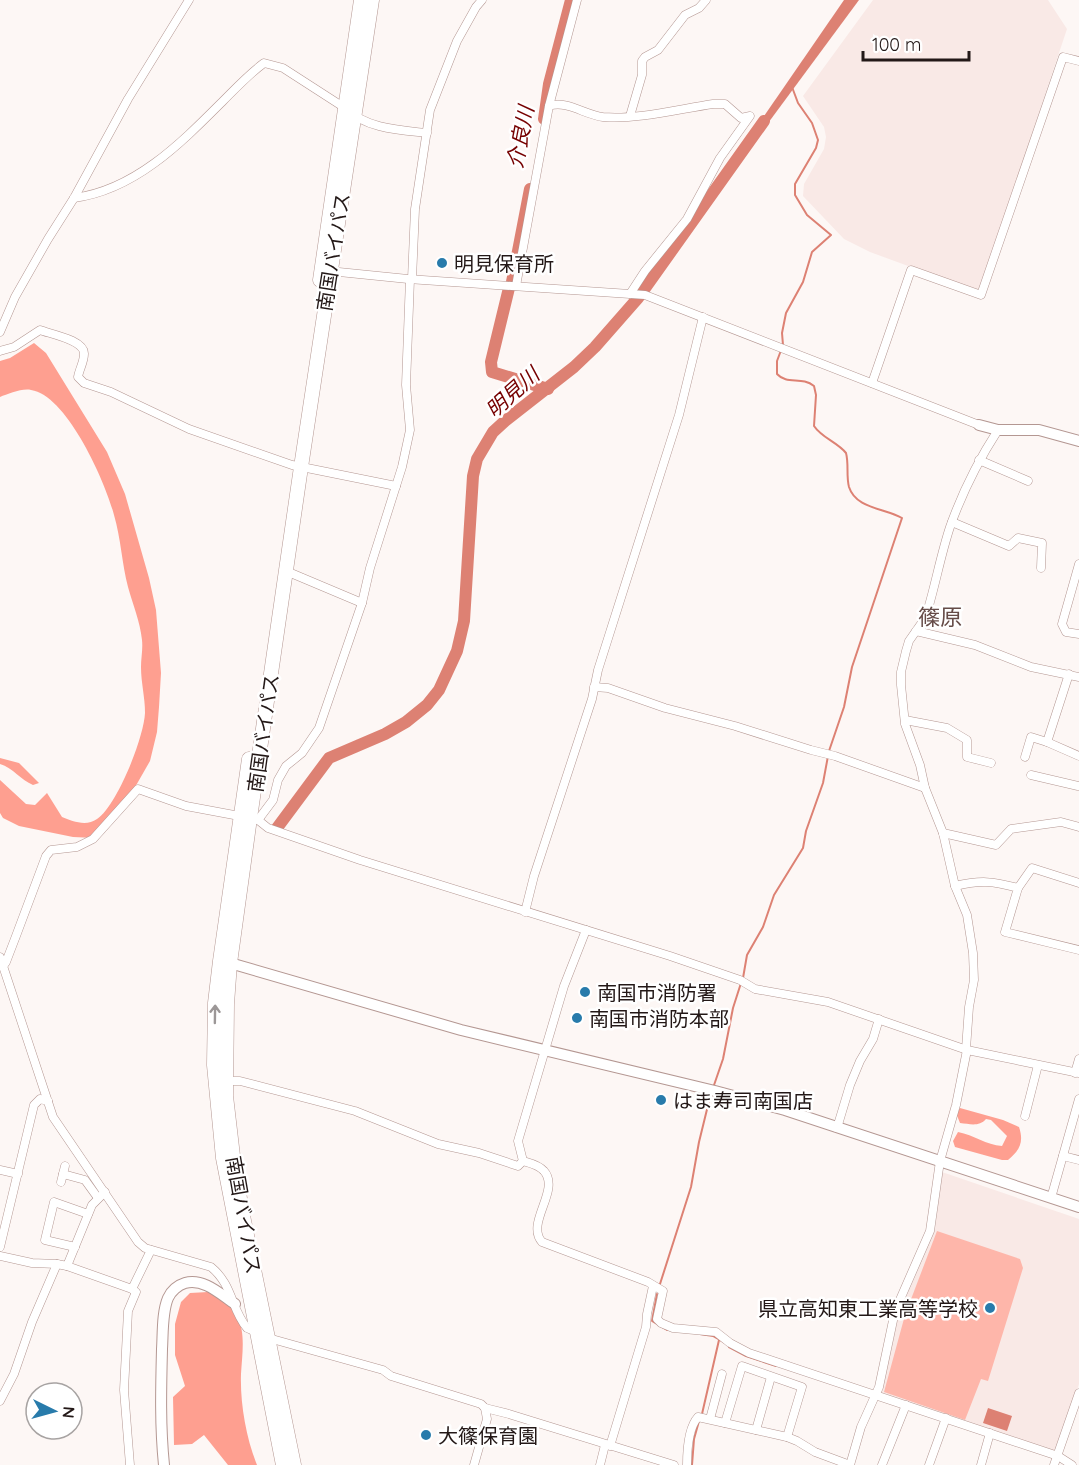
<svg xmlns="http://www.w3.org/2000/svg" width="1079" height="1465" font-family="Quicksand,'Noto Sans JP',sans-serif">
  <rect width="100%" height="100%" fill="#fdf7f5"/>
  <!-- built -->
  <g fill="#f9e9e6">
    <path d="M873 0H1048L1067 29 979 292 870 252 844 239 803 196 804 184 824 149 826 137 824 127 803 96Z"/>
    <path d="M942 1172 1079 1219V1384L1056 1454 881 1394 899 1314 935 1229Z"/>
  </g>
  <!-- green -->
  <path fill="#feb6aa" d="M937 1231 1020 1259 1023 1268 988 1381 981 1379 965 1420 884 1392 905 1315Z"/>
  <!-- forest -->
  <g fill="#fe9f90">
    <path d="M34 343 46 353 107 452 125 494 149 578 156 610 161 673 159 707 157 732 150 761 122 810 108 828 95 838 73 837 19 826 3 818 0 813V780L26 804 35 805 47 793 62 817C72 821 86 827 97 819 117 806 144 737 145 713 145 697 141 683 141 667 141 658 143 649 142 640 140 621 133 605 128 587 122 564 121 539 114 515 106 483 67 395 31 390 22 388 8 394 0 397V361L10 358Z"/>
    <path d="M0 758 19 763 39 783 33 785C21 780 13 768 0 764Z"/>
    <path d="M960 1108 1003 1120 1019 1127C1024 1142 1020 1150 1008 1160H1002L955 1147 953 1141 958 1132C974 1135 986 1145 1002 1146L1007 1136 991 1120 986 1119C979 1127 970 1124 960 1123L956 1113Z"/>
    <path d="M208 1292C219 1298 231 1303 237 1315 246 1334 242 1354 241 1374 240 1403 246 1438 257 1465H228L204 1435 192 1444 174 1445 173 1397 185 1386 175 1355V1324L181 1302 190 1293Z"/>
  </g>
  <!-- water -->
  <g fill="#dd8173">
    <path d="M844 0H859L757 138 753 132Z"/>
    <path d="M988 1408 1012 1416 1007 1431 983 1423Z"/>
  </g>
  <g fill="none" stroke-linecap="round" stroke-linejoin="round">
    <!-- stream -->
    <g stroke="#dd8173" stroke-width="2">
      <path d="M792 87 798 103 812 123 818 140 816 148 795 184V195L807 215 831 235 812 252 803 282 786 313 782 333 783 345 777 361V374C787 385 802 376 814 386L816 395 814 426C822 438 837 442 846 453 849 464 846 476 849 487 856 509 885 508 902 518L852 667 844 707 829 751"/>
      <path d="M743 978 747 955 763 927 774 895 803 848 806 831 823 783 828 756"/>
      <path d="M713 1088 723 1059 733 1008 741 983"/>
      <path d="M660 1284 691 1187 699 1142 711 1093"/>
      <path d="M657 1294 652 1321 667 1330"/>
      <path d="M700 1334 713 1336 725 1343"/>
      <path d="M729 1347 746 1356 776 1366"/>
      <path d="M702 1414 719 1340"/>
      <path d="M692 1465 694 1439 699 1421"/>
    </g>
    <!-- river -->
    <g stroke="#dd8173" stroke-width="12">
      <path d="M544 119 549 84 571 0"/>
      <path d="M512 282 530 189"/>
      <path d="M509 288 491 362 492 372 548 389"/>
      <path d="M277 828 329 758 385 734 406 722 427 705 439 690 457 651 464 621 473 476 477 459 493 432 505 421 574 367 595 347 638 298 764 121"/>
    </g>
    <defs>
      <g id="street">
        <path d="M549 106 577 0"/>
        <path d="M630 116 642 75V61L645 57 658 50 685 15 699 8 706 0"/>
        <path d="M74 198C135 190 181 143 223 101 236 88 249 74 264 63L283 68 345 108C367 129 399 130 427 133"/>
        <path d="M329 271 408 279 645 295 979 425"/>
        <path d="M412 279 415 209 430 110 457 41 476 7 482 0"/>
        <path d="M516 286 549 106C567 100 585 115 603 117 637 120 679 109 713 104H725L741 118 750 116 720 158 687 219 645 271 630 294"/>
        <path d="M0 332 15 297 48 239 74 198 128 99 189 0"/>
        <path d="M0 351 14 347 40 330C50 334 85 340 84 354 84 362 79 370 78 377L84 383 111 392 189 429 292 465 396 486"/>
        <path d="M872 383 911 270 981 295 1063 57 1079 61"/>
        <path d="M979 460 1028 481"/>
        <path d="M952 522 1009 546 1018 538 1042 543 1041 568"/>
        <path d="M1079 564 1062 624 1066 632 1079 634"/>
        <path d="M286 571 362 603"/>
        <path d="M916 631 975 645 1031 667 1079 677"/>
        <path d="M1069 674 1047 742 1079 756"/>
        <path d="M594 687 608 688 665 708 735 726 811 750 835 756 925 788"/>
        <path d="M905 720 947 728 967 740V757L991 763"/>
        <path d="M1025 757 1031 737 1047 742"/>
        <path d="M1031 775 1078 786"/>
        <path d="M258 820 273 800 278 780 286 766 302 753 319 728 362 603 370 568 402 467 410 430 406 385 410 279"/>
        <path d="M943 833 996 845 1011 829 1061 822 1079 827"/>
        <path d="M955 886C980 880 993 881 1018 888L1005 932 1079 950"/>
        <path d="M1018 888 1032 868 1079 883"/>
        <path d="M525 912 534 876 592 699 598 670 679 415 703 317"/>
        <path d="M0 957 53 1117 138 1242 145 1248 211 1267C233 1285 231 1309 247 1328L272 1339 383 1370 391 1376 481 1404 485 1408 509 1414 674 1465"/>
        <path d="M3 966 6 962 16 936 46 856 51 850 77 847 93 839 138 789 186 806 250 818 258 820 268 828 360 860 670 956 740 980 755 989 828 1002 967 1050 1079 1073"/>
        <path d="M966 1049 969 1007 974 980 973 953 967 915 955 886 943 833 925 788 920 765 905 724 901 685V672L906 651 909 641 923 621 928 609C936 582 941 554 950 527 962 493 978 461 998 430"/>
        <path d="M1075 1073 1079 1059"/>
        <path d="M223 1081H240L355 1111 438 1144 479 1153 518 1166 523 1161"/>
        <path d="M1025 1116 1038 1065"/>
        <path d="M837 1128 850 1085 860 1061 873 1039 879 1019"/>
        <path d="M1063 1156 1079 1160"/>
        <path d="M523 1161C530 1163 539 1165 544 1171 561 1190 525 1223 542 1242L648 1282 663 1291 657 1319 661 1323 673 1328 716 1332 730 1343 749 1353 1058 1456 1072 1465"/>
        <path d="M523 1161 518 1141 564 986 586 930"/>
        <path d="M0 1170 18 1174"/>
        <path d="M63 1174 85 1180 98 1198"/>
        <path d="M61 1182 65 1166"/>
        <path d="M1051 1198 1079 1099"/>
        <path d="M0 1247 34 1105 40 1099 48 1101"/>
        <path d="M75 1247 45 1240 54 1202 88 1214"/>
        <path d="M0 1256 32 1263 57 1264"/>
        <path d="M67 1266 132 1289 151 1250"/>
        <path d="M0 1401 14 1374 32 1322 57 1264 67 1266 92 1205 105 1192"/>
        <path d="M710 1419 722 1374"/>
        <path d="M725 1423 742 1366 802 1387 787 1437"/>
        <path d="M756 1430 771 1377"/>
        <path d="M610 1446 646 1327 647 1314 653 1286"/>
        <path d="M130 1465 124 1390 128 1311 136 1292 132 1289"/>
        <path d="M474 1465 487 1419 485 1408"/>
        <path d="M600 1465 605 1445"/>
        <path d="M687 1465C687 1450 688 1428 698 1417L787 1437 797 1441 815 1452 850 1465"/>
        <path d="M850 1465 861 1427 879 1387 895 1311 930 1231 940 1161 956 1105 967 1050"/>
        <path d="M882 1465 906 1405"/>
        <path d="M929 1465 946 1418"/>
        <path d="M981 1465 990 1433"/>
        <path d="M1054 1465 1079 1393"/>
      </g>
      <g id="secondary">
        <path d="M979 425 998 430H1039L1079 441"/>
        <path d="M223 961 461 1030 715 1091 785 1110 1079 1207"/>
        <path d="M164 1465C160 1426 161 1388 162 1349 163 1333 162 1312 168 1298 171 1291 178 1285 185 1283 204 1278 220 1294 235 1304"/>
      </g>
      <g id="highway">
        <path d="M320 280 361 0"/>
        <path d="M249 759 220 961 215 1003 214 1065 223 1158 283 1465"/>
        <path d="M294 1465 242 1211 233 1156 226 1096 227 1004 230 963 250 818 301 467 372 0"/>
      </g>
    </defs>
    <!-- street casing -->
    <use href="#street" stroke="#b49792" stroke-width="9"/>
    <!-- secondary casing -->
    <use href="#secondary" stroke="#b49792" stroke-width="12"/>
    <!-- highway casing -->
    <use href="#highway" stroke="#b49792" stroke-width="15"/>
    <!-- street -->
    <use href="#street" stroke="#fff" stroke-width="8"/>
    <!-- secondary -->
    <use href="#secondary" stroke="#fff" stroke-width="10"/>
    <!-- highway -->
    <use href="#highway" stroke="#fff" stroke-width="14"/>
  </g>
  <!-- one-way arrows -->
  <defs><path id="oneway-shaft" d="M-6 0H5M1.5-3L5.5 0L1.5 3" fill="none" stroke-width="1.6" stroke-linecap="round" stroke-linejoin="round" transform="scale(1.5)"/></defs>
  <use stroke="#9c9797" href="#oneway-shaft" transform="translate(215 1014) rotate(-89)"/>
  <!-- markers -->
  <g fill="#287bab" stroke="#fff" stroke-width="2">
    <circle cx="442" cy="263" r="6"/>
    <circle cx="585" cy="992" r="6"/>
    <circle cx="577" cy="1018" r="6"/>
    <circle cx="661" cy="1100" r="6"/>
    <circle cx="990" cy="1308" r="6"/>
    <circle cx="426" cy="1435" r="6"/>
  </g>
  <g text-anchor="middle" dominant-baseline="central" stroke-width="5" stroke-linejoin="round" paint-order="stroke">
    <!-- street labels -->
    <g font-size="20" fill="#231817" stroke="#fff">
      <text transform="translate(333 252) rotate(-81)">南国バイパス</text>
      <text transform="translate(263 733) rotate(-82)">南国バイパス</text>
      <text transform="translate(244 1215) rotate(80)">南国バイパス</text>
    </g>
    <!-- poi labels -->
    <g font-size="20" fill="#231817" stroke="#fff" text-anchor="start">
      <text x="454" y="263">明見保育所</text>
      <text x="597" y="992">南国市消防署</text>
      <text x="589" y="1018">南国市消防本部</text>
      <text x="673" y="1100">はま寿司南国店</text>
      <text x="978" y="1308" text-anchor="end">県立高知東工業高等学校</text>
      <text x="438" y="1435">大篠保育園</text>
    </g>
    <!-- water labels -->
    <g font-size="21" font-style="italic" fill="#760000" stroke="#fff">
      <text transform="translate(520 137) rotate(-79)">介良川</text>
      <text transform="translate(512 392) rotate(-42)">明見川</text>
    </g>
    <!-- quarter labels -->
    <g font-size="22" fill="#664c48" stroke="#fff">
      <text x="940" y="617">篠原</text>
    </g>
  </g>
  <!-- north arrow -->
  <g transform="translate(54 1411) rotate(95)"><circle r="28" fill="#ffffff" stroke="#a7a3a2" stroke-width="1.5"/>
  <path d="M0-4.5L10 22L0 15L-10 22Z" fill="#287bab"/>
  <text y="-9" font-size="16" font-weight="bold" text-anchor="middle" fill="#231817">N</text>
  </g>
  <!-- scale -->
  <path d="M863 51v9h106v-9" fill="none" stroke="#231817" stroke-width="3"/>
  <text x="872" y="51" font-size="18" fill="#231817" stroke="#ffffff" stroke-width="4.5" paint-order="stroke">100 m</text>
</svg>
